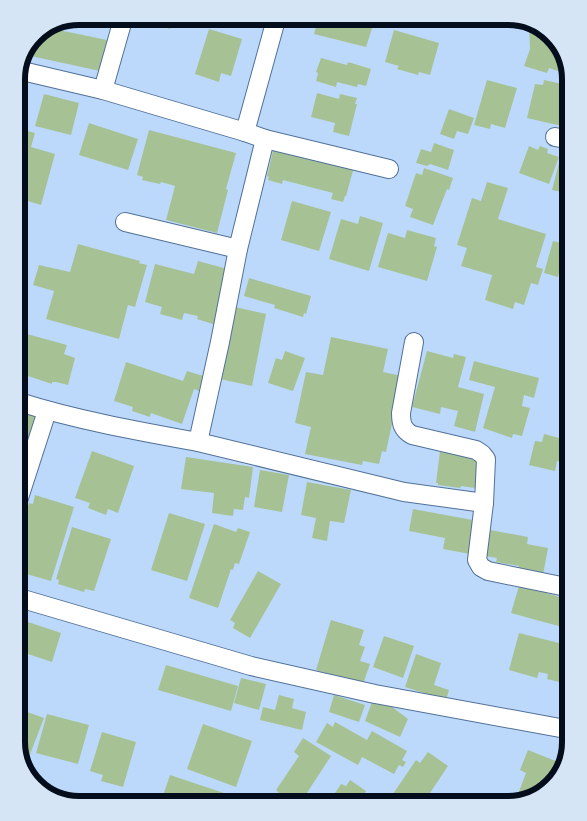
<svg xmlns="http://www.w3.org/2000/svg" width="587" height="821" font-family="'Alegreya Sans',sans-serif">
  <rect width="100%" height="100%" fill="#bcd9fb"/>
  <!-- building -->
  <g fill="#a6c294">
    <path d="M157 16H174L170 29 155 24Z"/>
    <path d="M319 16H366L375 19 366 47 314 34Z"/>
    <path d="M442 16H461L460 22Z"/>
    <path d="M529 22 540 25 562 47 564 54 558 71 549 68 547 73 524 66 530 49Z"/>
    <path d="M49 28 107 40 100 71 26 55 37 32Z"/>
    <path d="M209 29 242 39 231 76 221 73 219 82 195 74Z"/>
    <path d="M394 30 439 43 430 75 419 72 418 75 397 69 399 66 385 62Z"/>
    <path d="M321 58 347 65 348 62 371 69 366 86 358 84 357 87 337 82 336 87 316 81 318 73 316 72Z"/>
    <path d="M487 80 517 88 505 128 491 124 490 129 474 125Z"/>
    <path d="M544 80 571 86V122L568 121 566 127 527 118 535 84 543 85Z"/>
    <path d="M317 93 339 99 340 94 357 98 355 104H357L349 136 333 132 335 123 311 117Z"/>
    <path d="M44 94 79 103 71 135 35 126Z"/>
    <path d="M449 109 474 118 468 134 457 131 454 139 440 134Z"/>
    <path d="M89 123 138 139 128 170 79 155Z"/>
    <path d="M16 128 35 133 31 147 55 154 41 205 21 199 23 194 16 192Z"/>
    <path d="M149 130 236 153 226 189 228 190 217 233 166 220 175 186 161 182 160 184 142 180 143 177 137 175Z"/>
    <path d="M434 143 454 150 448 170 430 164 427 166 416 163 421 149 431 152Z"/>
    <path d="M529 146 538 150 540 146 548 149 547 153 559 157 549 184 519 173Z"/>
    <path d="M274 147 354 167 346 196H345L343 202 331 199 333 193 283 180 282 184 268 180 269 177 267 176Z"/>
    <path d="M562 151 571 153V194L552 190Z"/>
    <path d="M424 168 453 178 449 190 447 189 433 225 410 217 413 209 405 206 416 173 422 175Z"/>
    <path d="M487 182 508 188 498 219 546 234 536 267 543 269 538 285 531 283 524 305 515 302 513 309 485 300 492 275 461 266 467 248 457 245 472 198 481 201Z"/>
    <path d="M292 201 331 212 319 251 281 240Z"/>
    <path d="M360 216 383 223 369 271 329 259 341 219 358 224Z"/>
    <path d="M407 230 436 238 434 246 437 247 427 281 378 267 388 233 405 238Z"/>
    <path d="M566 240 571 241V288L567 287 570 276 559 273 558 277 544 273 553 241 565 244Z"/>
    <path d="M78 244 140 261 139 263 147 265 135 307 128 305 119 339 46 319 54 291 33 285 39 265 70 272Z"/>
    <path d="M198 261 231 270 216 325 197 319 198 316 184 313 182 320 160 314 162 307 145 302 155 264 194 274Z"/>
    <path d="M249 278 311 296 306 314 304 313 303 317 274 308 275 305 244 296Z"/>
    <path d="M235 307 266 314 252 386 220 379Z"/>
    <path d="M16 331 67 345 64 354 75 358 68 385 56 382H52V384L19 373 18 377 16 376Z"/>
    <path d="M331 337 388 349 383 372 402 376 386 452 382 451 379 464 363 461 362 465 305 454 311 427 295 423 306 372 323 375Z"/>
    <path d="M285 351 305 358 293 391 268 383 276 358 282 360Z"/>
    <path d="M427 351 453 358 454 354 466 357 458 387 484 394 475 432 454 426 458 411 441 407 440 414 412 407Z"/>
    <path d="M474 361 539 378 534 398 524 395 522 406 530 408 522 436 513 434 512 438 483 428 495 387 469 380Z"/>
    <path d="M126 362 183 381 187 371 203 376 199 391 194 389 182 424 151 413 150 417 132 411 133 407 114 401Z"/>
    <path d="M16 411 38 417 31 442 16 438Z"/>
    <path d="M544 434 571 441V465L557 461 555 471 529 465 535 441 542 442Z"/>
    <path d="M92 451 134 466 118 513 108 509 106 515 88 508 90 503 75 498Z"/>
    <path d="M440 451 479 456 475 488 461 486 460 488 438 485V483H436Z"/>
    <path d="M186 457 253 467 249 498 245 497 243 510 234 509 233 516 212 513 214 493 181 489Z"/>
    <path d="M260 470 289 475 282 512 254 507Z"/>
    <path d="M307 482 351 490 344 523 330 521 327 541 312 538 316 518 301 515Z"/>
    <path d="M35 495 74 507 51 581 16 571V543L29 503 33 504Z"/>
    <path d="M413 509 478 521 470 554 443 549 445 538 409 531Z"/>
    <path d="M169 513 205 524 187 581 151 570Z"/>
    <path d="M214 524 236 532 238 528 250 532 239 564 235 563 233 570 231 569 218 608 189 598Z"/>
    <path d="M72 527 111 539 94 591 85 589 84 592 58 584 59 580 56 579Z"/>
    <path d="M490 530 528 537 527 544 548 548 543 575 518 570 519 566 496 562 497 558 485 556Z"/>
    <path d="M258 571 281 584 250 638 233 628 235 623 230 620Z"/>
    <path d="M541 584 548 586 546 593 570 600 562 627 511 613 519 586 539 591Z"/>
    <path d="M331 620 364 630 359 645 365 647 360 661 370 664 363 684 316 670Z"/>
    <path d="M28 622 61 633 52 662 19 651Z"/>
    <path d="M519 633 571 646V685L547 679 548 674 539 672 537 678 509 670Z"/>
    <path d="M384 636 414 646 403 678 373 667Z"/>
    <path d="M416 654 441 663 434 685 449 690 446 700 405 687Z"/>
    <path d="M166 665 238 686 231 711 158 690Z"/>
    <path d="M241 678 266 684 259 710 234 703Z"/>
    <path d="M375 694 408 719 400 737 365 721Z"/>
    <path d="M279 695 294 699 292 708 306 712 302 730 260 720 263 707 275 710Z"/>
    <path d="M334 695 365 705 359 722 329 712Z"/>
    <path d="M16 708 44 718 24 770 16 742Z"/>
    <path d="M47 714 89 725 78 764 36 753Z"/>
    <path d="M335 722 367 740 372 731 407 751 402 760 406 762 403 767 399 765 394 774 362 757 358 765 316 742 327 723 333 727Z"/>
    <path d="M203 724 252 741 236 787 187 769Z"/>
    <path d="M102 732 136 742 123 787 101 781 103 775 90 771Z"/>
    <path d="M303 738 331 756 299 805H278L274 802 279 793 276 790 299 756 294 752Z"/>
    <path d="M528 750 563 764 558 778 540 796 517 802H515L526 773 520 770Z"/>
    <path d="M428 752 448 766 422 805H394L399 797 393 794 416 760 420 763Z"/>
    <path d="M170 775 230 795 227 805H160Z"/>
    <path d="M350 780 366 791 357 805H327L341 784 346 786Z"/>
    <path d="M441 793 459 805H434Z"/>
  </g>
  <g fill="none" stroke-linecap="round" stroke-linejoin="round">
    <defs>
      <g id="street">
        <path d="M103 90 124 16"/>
        <path d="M245 132 277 16"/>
        <path d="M555 137 571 140"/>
        <path d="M265 139 389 169"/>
        <path d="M125 222 238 249"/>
        <path d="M16 401C76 420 137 431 198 442L220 342 238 249 265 139 245 132 103 90 18 70"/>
        <path d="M198 442 404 492 484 503 486 459 482 454 476 450 412 435C403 430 401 424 401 413L414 342"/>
        <path d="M484 503 477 560 481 567 488 571 571 588"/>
        <path d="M16 507 47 411"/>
        <path d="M16 597 251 666 375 694 571 730"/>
      </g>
    </defs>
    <!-- street casing -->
    <use href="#street" stroke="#517198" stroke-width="20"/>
    <!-- street -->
    <use href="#street" stroke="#fff" stroke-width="18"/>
  </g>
  <!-- crop -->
  <path d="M0 0H587V821H0ZM79 25H508A54 54 0 0 1 562 79V742A54 54 0 0 1 508 796H79A54 54 0 0 1 25 742V79A54 54 0 0 1 79 25Z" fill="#d6e5f6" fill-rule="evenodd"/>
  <path fill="none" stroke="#030d1b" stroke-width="6" d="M79 25H508A54 54 0 0 1 562 79V742A54 54 0 0 1 508 796H79A54 54 0 0 1 25 742V79A54 54 0 0 1 79 25Z"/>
</svg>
